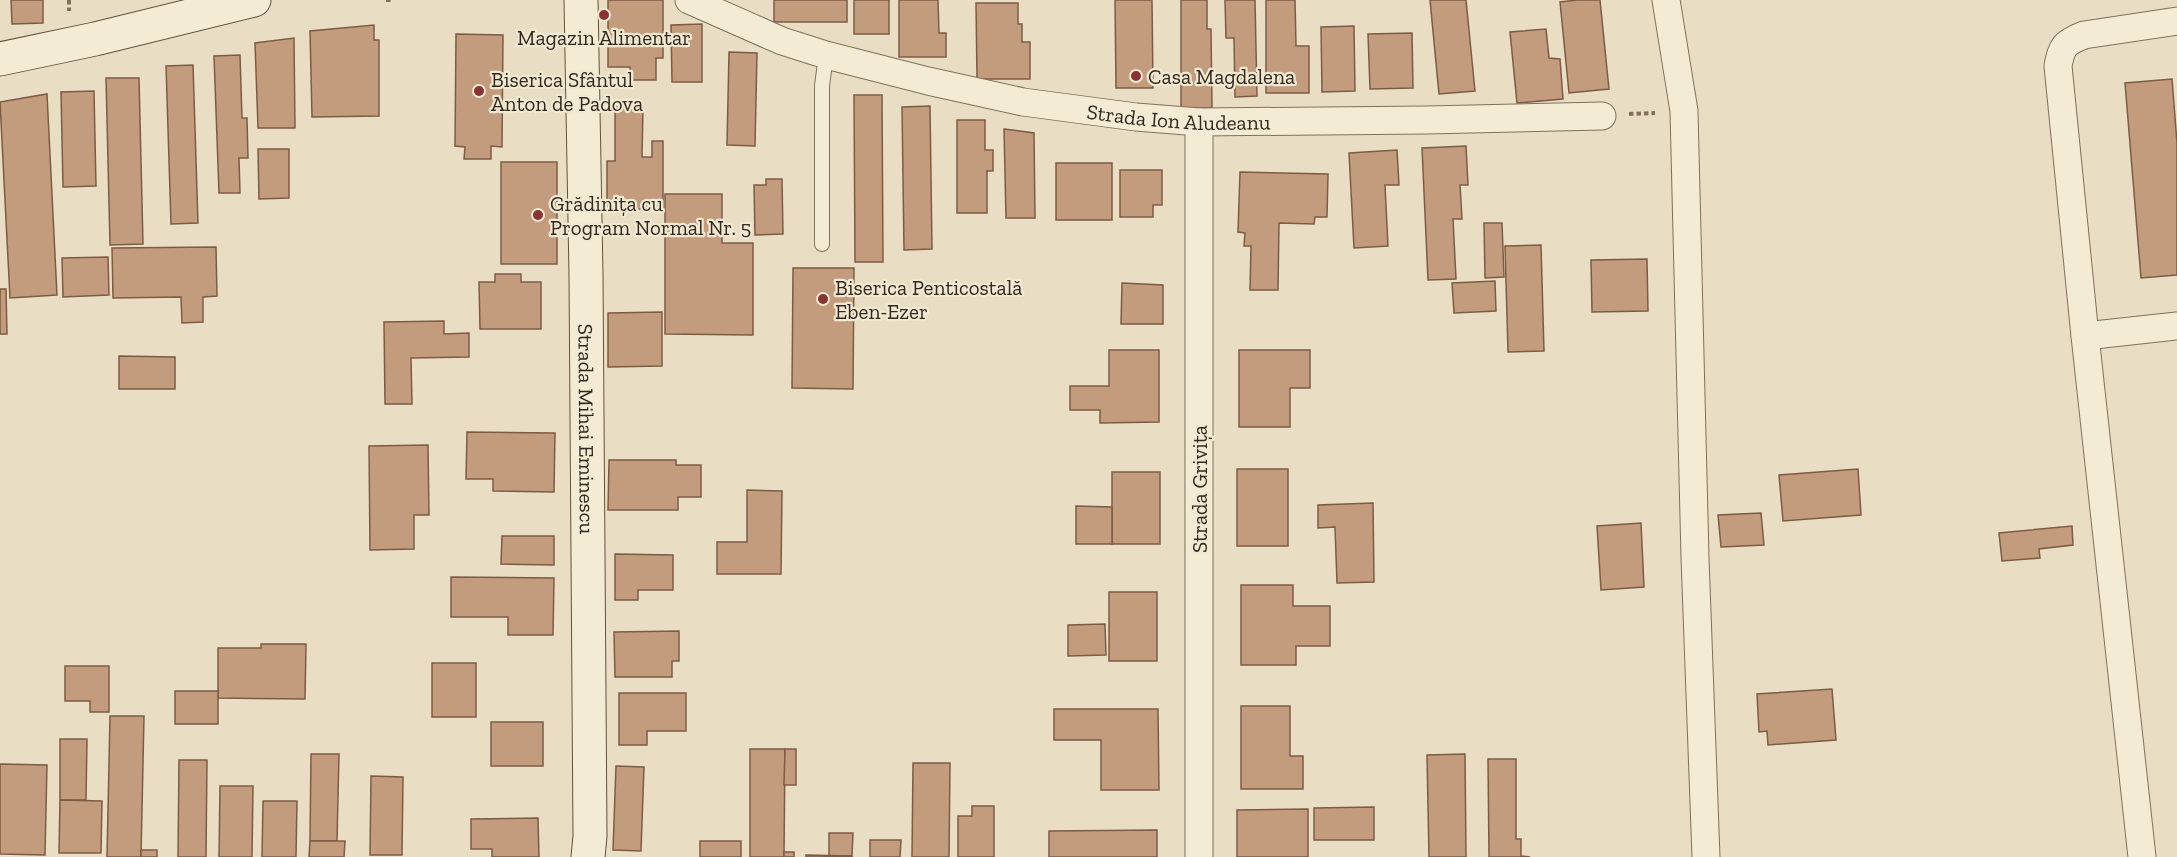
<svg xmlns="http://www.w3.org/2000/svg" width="2177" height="857" font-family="'Zilla Slab',serif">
  <rect width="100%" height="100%" fill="#e9dec3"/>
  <!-- building -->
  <g fill="#c39b7d" stroke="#7d5c44" stroke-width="1.5">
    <path d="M11 0H43V23L12 24Z"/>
    <path d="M608 0H663V58H656V80H630V67H608Z"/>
    <rect x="774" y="0" width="73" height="22"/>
    <rect x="854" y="0" width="35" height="34"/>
    <path d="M899 0H938L939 33H946V57H899Z"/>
    <path d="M1115 0H1152L1153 88H1116Z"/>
    <path d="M1181 0H1207V29H1211L1212 108H1181Z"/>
    <path d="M1225 0H1255L1257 96 1235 97 1234 38H1226Z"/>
    <path d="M1266 0H1295L1296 46H1309V93H1266Z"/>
    <path d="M1430 0H1466L1475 91 1439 94Z"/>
    <path d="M1577 0H1600L1609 89 1569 93 1560 2Z"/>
    <path d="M976 3H1018V24H1022V42H1030V79H977Z"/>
    <path d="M702 24V82H672L671 25Z"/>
    <path d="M374 25V40H379V116L312 117 310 31Z"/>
    <path d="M1354 26 1355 91 1322 92 1321 27Z"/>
    <path d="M1546 29 1549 58 1560 59 1563 99 1517 103 1510 32Z"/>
    <path d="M1412 33 1413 88 1370 89 1368 34Z"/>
    <path d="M456 34 503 35 502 147 491 146V159H464L465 147 455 146Z"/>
    <path d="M294 38 295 128H258L255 43Z"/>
    <path d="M729 52 757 53 755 146 727 145Z"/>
    <path d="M240 55 242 118H247L248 158H239L240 193H219L214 56Z"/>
    <path d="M193 65 198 223 171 224 166 66Z"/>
    <path d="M106 78H139L143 244 110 245Z"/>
    <path d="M2172 79 2177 143V275L2141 278 2125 83Z"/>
    <path d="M94 91 96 186 63 187 61 92Z"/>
    <path d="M47 94 57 295 10 298 0 102Z"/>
    <path d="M854 95H882L883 262H855Z"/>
    <path d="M930 106 932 249 904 250 902 107Z"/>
    <path d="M615 107H643L642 157H652V141H663V209H607V161H615Z"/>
    <path d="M957 120H985V150H993V171H987V213H957Z"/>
    <path d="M1004 129 1034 133 1035 218H1006Z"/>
    <path d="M1466 146 1468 185H1460L1462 219H1453L1456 279 1428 280 1422 148Z"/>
    <path d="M258 149H289V198L259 199Z"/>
    <path d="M1397 150 1399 185H1385L1388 246 1354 248 1349 153Z"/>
    <rect x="501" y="162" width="56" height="102"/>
    <rect x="1056" y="163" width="56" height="57"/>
    <path d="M1120 170H1162V205H1153V217H1120Z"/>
    <path d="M1240 172 1328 174 1327 217H1315L1314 224 1279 223 1278 290H1250L1251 246H1244L1245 233 1238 232Z"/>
    <path d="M766 179H782L783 234 755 235 754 185H766Z"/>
    <path d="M665 194H722V243H753V335L665 334Z"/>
    <path d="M1484 223H1502L1504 277 1485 278Z"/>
    <path d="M1541 245 1544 351 1508 352 1505 246Z"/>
    <path d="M216 247 217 296 203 297V322L182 323 181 297 113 298 112 248Z"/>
    <path d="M108 257 109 295 63 297 62 258Z"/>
    <path d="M1647 259 1648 311 1592 312 1591 260Z"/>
    <path d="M793 268H854L853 389 792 388Z"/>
    <path d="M495 274H521V282H541V329H480L479 282H495Z"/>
    <path d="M1495 281 1496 311 1454 313 1452 283Z"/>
    <path d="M1122 283 1163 285V324H1121Z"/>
    <path d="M0 289H6L7 334H0Z"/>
    <path d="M662 312V366L608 367V313Z"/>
    <path d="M444 321V334L469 333V357L411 358 412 404H385L384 322Z"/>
    <path d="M1109 350H1159V422L1100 423V410H1070V386H1109Z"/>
    <path d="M1239 350H1310V388H1290V427H1239Z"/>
    <path d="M119 356 175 357V389H119Z"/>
    <path d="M467 432 555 433 554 492 493 491V479H466Z"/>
    <path d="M428 445 429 515H414V549L370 550 369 446Z"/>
    <path d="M609 460H676V465H701V497H678V510H608Z"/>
    <rect x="1237" y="469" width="51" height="77"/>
    <path d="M1858 469 1861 515 1783 521 1779 475Z"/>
    <rect x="1112" y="472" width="48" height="72"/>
    <path d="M747 490 782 491 781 574H717V542H747Z"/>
    <path d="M1373 503 1374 582 1337 583 1335 527 1318 528V505Z"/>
    <path d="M1076 506 1112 507V544H1076Z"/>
    <path d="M1761 513 1764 545 1721 547 1718 515Z"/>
    <path d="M1641 523 1644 587 1601 590 1597 526Z"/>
    <path d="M2072 526 2073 545 2039 549 2040 558 2002 561 1999 533Z"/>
    <path d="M502 536H554V565L501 564Z"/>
    <path d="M615 554 673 555V590H638V600H615Z"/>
    <path d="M451 577 554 578 553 635H508V617H451Z"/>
    <path d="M1241 585H1293V606H1330V646H1296V665H1241Z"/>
    <rect x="1109" y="592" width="48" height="69"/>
    <path d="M1105 624 1106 655 1068 656V625Z"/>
    <path d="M679 631V661H672V677H615L614 632Z"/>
    <path d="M261 644H306L305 699 218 698V648H261Z"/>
    <rect x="432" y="663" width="44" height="54"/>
    <path d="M65 666H109V712H90V701H65Z"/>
    <path d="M1832 689 1836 740 1768 745 1767 731 1759 732 1757 694Z"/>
    <rect x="175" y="691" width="43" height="33"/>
    <path d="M619 693H686V731H647V745H619Z"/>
    <path d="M1241 706H1290V756H1303V789H1241Z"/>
    <path d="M1054 709H1158L1159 790H1101V740H1054Z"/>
    <path d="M110 716H144L141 857H107Z"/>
    <rect x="491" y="722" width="52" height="44"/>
    <path d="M60 739H87L86 800H60Z"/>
    <path d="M750 749H785L784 857H750Z"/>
    <path d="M785 749H796V785H784Z"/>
    <path d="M311 754H339L337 841H310Z"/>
    <path d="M1465 754 1466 857H1429L1427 755Z"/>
    <path d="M1488 759H1516V839H1521V856L1530 857H1489Z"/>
    <path d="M179 760H207L206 857H178Z"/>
    <path d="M913 763H950L949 857H912Z"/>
    <path d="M0 764 47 765 45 855 0 854Z"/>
    <path d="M616 766 644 767 641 851 613 850Z"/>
    <path d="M371 776 403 777 402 855H370Z"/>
    <path d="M220 786H253L252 857H219Z"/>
    <path d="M60 800 102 801 101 853H59Z"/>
    <path d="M263 801H297L296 857H262Z"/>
    <path d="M972 806H994V857H958V816H972Z"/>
    <path d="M1374 807V840H1314V808Z"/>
    <path d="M1308 809V857H1237V810Z"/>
    <path d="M538 818 539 857H492V849H471V819Z"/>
    <path d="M1157 830V857H1049V831Z"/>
    <path d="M829 833H853L852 856H829Z"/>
    <path d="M870 840H901L900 857H870Z"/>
    <path d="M310 841H345L344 857H309Z"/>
    <rect x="700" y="841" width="41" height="16"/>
    <rect x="141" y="850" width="16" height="7"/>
    <rect x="784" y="852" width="10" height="5"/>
    <path d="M806 855 852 856V857H806Z"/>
  </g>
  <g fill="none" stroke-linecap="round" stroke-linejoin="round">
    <defs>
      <path id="lane" d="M822 244V86L826 55"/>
      <g id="street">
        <path id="s1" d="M689 0 782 41 826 55 928 81 1023 102 1136 117 1199 122 1427 120 1602 116"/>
        <path d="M1666 0 1684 111 1695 558 1706 857"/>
        <path d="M2177 21 2084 35C2064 43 2062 46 2058 66L2085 336 2177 326"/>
        <path d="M2085 336 2142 857"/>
        <path d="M1199 857V122"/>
      </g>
      <g id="secondary">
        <path id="s2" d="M581 0 586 275 590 836 588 857"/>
        <path d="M0 59 95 39 254 0"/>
      </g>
    </defs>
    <!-- lane casing -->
    <use href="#lane" stroke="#81705c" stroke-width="16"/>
    <!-- street casing -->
    <use href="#street" stroke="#81705c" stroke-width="29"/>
    <!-- secondary casing -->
    <use href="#secondary" stroke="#63513f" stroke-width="35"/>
    <!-- path -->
    <g stroke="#81705c" stroke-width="4" stroke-dasharray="4.5 3" stroke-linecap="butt">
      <path d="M69 0V11"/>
      <path d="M386 0H391"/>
      <path d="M1629 114 1655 113"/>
    </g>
    <!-- lane -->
    <use href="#lane" stroke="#f4ebd5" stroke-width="14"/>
    <!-- street -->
    <use href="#street" stroke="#f4ebd5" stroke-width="27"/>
    <!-- secondary -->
    <use href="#secondary" stroke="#f4ebd5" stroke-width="33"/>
  </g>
  <!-- markers -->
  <g fill="#893333" stroke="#f1e8d2" stroke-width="2">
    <circle cx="604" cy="15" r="6"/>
    <circle cx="1136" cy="76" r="6"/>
    <circle cx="479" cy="91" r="6"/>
    <circle cx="538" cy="215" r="6"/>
    <circle cx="823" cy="299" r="6"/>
  </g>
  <g text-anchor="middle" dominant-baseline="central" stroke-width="4.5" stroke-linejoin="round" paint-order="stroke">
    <!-- poi labels -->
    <g font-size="21" fill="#32281e" stroke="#f1e8d2" text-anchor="start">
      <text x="604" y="37" text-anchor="middle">Magazin Alimentar</text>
      <text x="1148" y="76">Casa Magdalena</text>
      <text x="491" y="79">Biserica Sfântul<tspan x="491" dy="24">Anton de Padova</tspan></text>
      <text x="550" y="203">Grădinița cu<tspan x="550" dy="24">Program Normal Nr. 5</tspan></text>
      <text x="835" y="287">Biserica Penticostală<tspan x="835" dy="24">Eben-Ezer</tspan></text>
    </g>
    <!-- street labels -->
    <g font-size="21" fill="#32281e" stroke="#f1e8d2">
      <text stroke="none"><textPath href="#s1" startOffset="507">Strada Ion Aludeanu</textPath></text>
      <text stroke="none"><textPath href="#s2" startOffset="429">Strada Mihai Eminescu</textPath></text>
      <text transform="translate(1199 489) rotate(-90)">Strada Grivița</text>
    </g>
  </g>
</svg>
